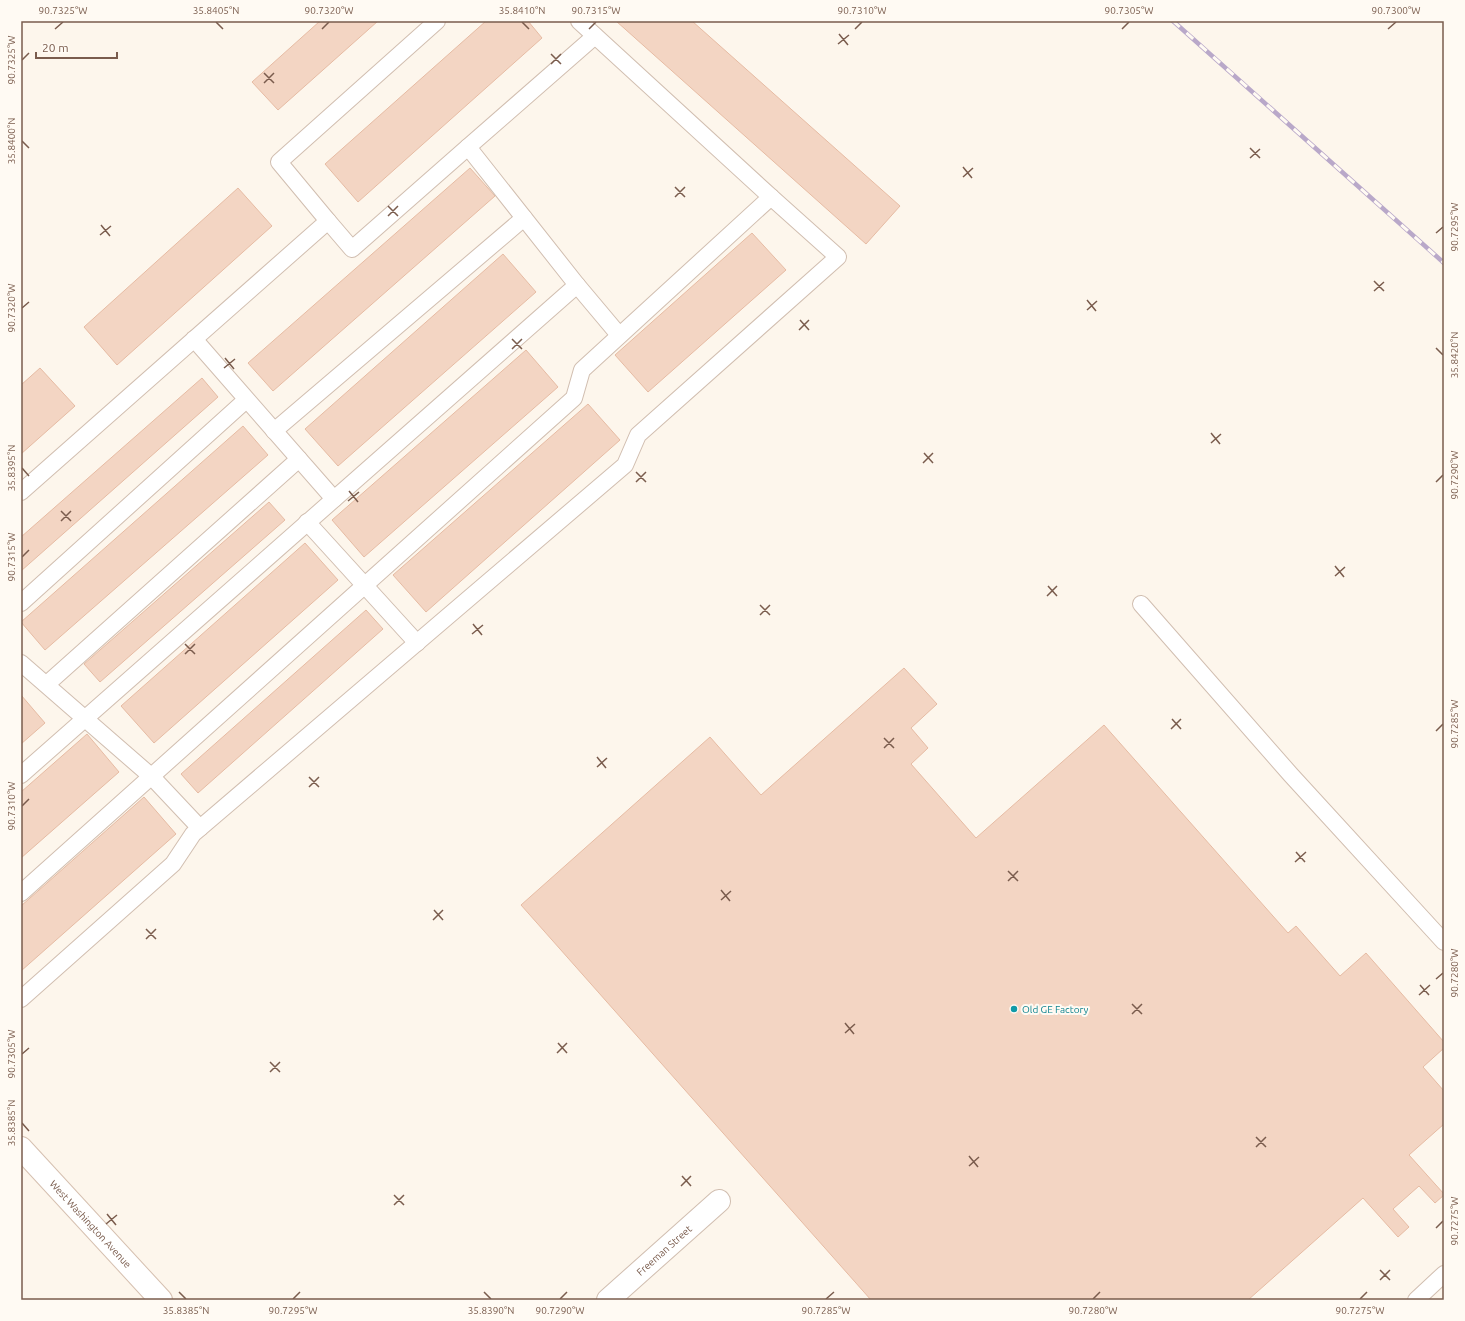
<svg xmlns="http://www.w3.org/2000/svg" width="1465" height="1321" font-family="Ubuntu,sans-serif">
  <rect width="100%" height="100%" fill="#fdf6ec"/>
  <!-- building -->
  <g fill="#f3d5c3" stroke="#e6bba3">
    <path d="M320 21H378L278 110 252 82Z"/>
    <path d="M486 21H528L542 38 358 202 325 164Z"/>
    <path d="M616 21H692L900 206 866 244Z"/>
    <path d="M470 168 495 196 273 391 248 363Z"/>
    <path d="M238 188 272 226 117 365 84 327Z"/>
    <path d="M752 233 786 270 648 392 615 355Z"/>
    <path d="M503 254 536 292 338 466 305 429Z"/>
    <path d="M526 350 558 387 364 557 332 520Z"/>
    <path d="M40 368 75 406 21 454V385Z"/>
    <path d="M202 378 218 397 21 571V537Z"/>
    <path d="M588 404 620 440 426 612 393 575Z"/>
    <path d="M243 426 268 455 45 650 21 622Z"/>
    <path d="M269 502 285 520 100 682 84 664Z"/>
    <path d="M305 543 338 580 154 743 121 706Z"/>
    <path d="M366 610 383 629 198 793 181 774Z"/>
    <path d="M904 668 937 704 911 728 928 748 911 764 976 838 1104 725 1288 933 1296 926 1340 976 1366 953 1444 1042V1048L1423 1067 1444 1091V1124L1409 1155 1444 1194V1195L1435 1203 1419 1186 1393 1209 1409 1227 1398 1237 1363 1198 1248 1300H871L521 905 710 737 761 795Z"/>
    <path d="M21 695 45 723 21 744Z"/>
    <path d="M87 734 119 772 21 858V792Z"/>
    <path d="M144 797 176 834 21 971V906Z"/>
  </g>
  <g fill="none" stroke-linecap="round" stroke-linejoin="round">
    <defs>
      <g id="lane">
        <path d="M328 221 352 249 468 147"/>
        <path d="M577 285 619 335"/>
        <path d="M194 339 334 499"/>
        <path d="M274 431 524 218"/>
        <path d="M21 492 328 221 279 162 437 21"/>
        <path d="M307 522 417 643"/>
        <path d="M21 603 246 400"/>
        <path d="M1141 604 1291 775 1444 942"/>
        <path d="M21 663 152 777 200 828"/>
        <path d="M47 684 299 459"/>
        <path d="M21 775 577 285 468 147 595 36"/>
        <path d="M21 893 574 398 582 370 771 197 579 21"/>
        <path d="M21 999 173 864 193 834 625 465 638 435 838 257 771 197"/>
        <path d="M1416 1300 1444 1274"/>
      </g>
      <g id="street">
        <path id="s1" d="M608 1300 719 1201"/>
      </g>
      <g id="secondary">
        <path id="s2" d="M21 1148 161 1300"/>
      </g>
    </defs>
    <!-- lane casing -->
    <use href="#lane" stroke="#d1beb0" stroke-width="18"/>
    <!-- street casing -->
    <use href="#street" stroke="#d1beb0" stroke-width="24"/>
    <!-- secondary casing -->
    <use href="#secondary" stroke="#d6c0b0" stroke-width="24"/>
    <!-- lane -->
    <use href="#lane" stroke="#fff" stroke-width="16"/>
    <!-- street -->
    <use href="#street" stroke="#fff" stroke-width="22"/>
    <!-- secondary -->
    <use href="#secondary" stroke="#fff" stroke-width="22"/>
    <defs>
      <path id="rail" d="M1173 21 1444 263"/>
    </defs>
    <!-- rail casing -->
    <use href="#rail" stroke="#b9a8c9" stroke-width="4.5"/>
    <!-- rail -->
    <use href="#rail" stroke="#fffaf3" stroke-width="3" stroke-dasharray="9" stroke-linecap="butt"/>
  </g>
  <!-- ticks -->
  <path fill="none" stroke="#7a5c4d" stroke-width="1.5" d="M216 22 223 29M522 22 529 29M55 29 63 22M322 29 329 22M589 29 596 22M855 29 862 22M1122 29 1129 22M1388 29 1396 22M839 34 848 45M838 44 849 35M551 54 561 64M22 60 29 53M551 64 561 54M264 73 274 83M264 83 274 73M22 141 29 148M1250 148 1260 158M1250 158 1260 149M963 167 972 178M963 177 973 168M675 187 685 197M675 197 685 187M388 206 398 216M388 216 398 206M101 225 110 236M1436 233 1443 227M100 235 111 226M1374 281 1384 291M1374 291 1384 282M1087 300 1096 311M22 308 29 302M1087 310 1097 301M800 320 809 330M799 330 809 320M512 339 522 349M1436 348 1443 355M512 349 522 339M225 358 234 369M224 368 235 359M1211 433 1220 444M1211 443 1221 434M924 453 933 463M923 463 933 453M22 468 29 476M636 472 646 482M636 482 646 472M1436 482 1443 475M349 491 358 502M348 501 359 492M61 511 71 521M61 521 71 511M22 557 29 550M1335 566 1344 577M1335 576 1345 567M1048 586 1057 596M1047 596 1057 586M760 605 770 615M760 615 770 605M473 624 482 635M472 634 483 625M185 644 195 654M185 654 195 644M1172 719 1181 729M1171 729 1181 719M1436 731 1443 724M884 738 894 748M884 748 894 738M597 757 606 768M597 767 607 758M309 777 319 787M309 787 319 777M22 806 29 799M1296 852 1305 862M1295 862 1306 852M1008 871 1018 881M1008 881 1018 871M721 890 730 901M721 900 731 891M434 910 443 920M433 920 443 910M146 929 156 939M146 939 156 929M1436 979 1443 973M1420 985 1429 995M1419 995 1430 985M1132 1004 1142 1014M1132 1014 1142 1004M845 1023 854 1034M845 1033 855 1024M558 1043 567 1053M557 1053 567 1043M22 1054 29 1048M270 1062 280 1072M270 1072 280 1062M22 1123 29 1131M1256 1137 1266 1147M1256 1147 1266 1137M969 1156 978 1167M969 1166 979 1157M682 1176 691 1186M681 1186 691 1176M394 1195 404 1205M394 1205 404 1195M107 1214 116 1225M106 1224 117 1215M1436 1228 1443 1221M1380 1270 1390 1280M1380 1280 1390 1270M179 1292 186 1299M484 1292 491 1299M293 1299 300 1292M560 1299 567 1292M826 1299 834 1292M1093 1299 1100 1292M1360 1299 1367 1292"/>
  <!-- markers -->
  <circle fill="#0f9aa8" stroke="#fffaf3" stroke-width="1.5" cx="1014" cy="1009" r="4"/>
  <g text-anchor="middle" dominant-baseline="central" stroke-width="4" stroke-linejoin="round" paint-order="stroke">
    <!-- culture labels -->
    <g font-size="10" fill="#0d838f" stroke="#fffaf3" text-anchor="start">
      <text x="1022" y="1009">Old GE Factory</text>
    </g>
    <!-- street labels -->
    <g font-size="10" fill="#7a5c4d" stroke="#fffaf3">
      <text stroke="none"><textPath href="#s2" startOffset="103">West Washington Avenue</textPath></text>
      <text stroke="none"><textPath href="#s1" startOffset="75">Freeman Street</textPath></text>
    </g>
  </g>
  <!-- border -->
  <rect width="1465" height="1321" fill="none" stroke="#fffaf3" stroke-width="44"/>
  <!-- scale -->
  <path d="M36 52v6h81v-6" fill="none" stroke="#7a5c4d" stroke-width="2"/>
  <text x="42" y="52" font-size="12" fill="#7a5c4d" stroke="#fffaf3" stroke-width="3" paint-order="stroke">20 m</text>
  <rect x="22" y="22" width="1421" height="1277" fill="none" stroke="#7a5c4d" stroke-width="1.5"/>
  <g font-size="10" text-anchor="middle" fill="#7a5c4d">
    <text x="63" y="14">90.7325°W</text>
    <text x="216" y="14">35.8405°N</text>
    <text x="329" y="14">90.7320°W</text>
    <text x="522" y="14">35.8410°N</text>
    <text x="596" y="14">90.7315°W</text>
    <text x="862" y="14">90.7310°W</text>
    <text x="1129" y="14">90.7305°W</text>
    <text x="1396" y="14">90.7300°W</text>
    <text transform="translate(11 60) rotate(-90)" y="4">90.7325°W</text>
    <text transform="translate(11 141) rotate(-90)" y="4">35.8400°N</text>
    <text transform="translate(1454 227) rotate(-90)" y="4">90.7295°W</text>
    <text transform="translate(11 308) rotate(-90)" y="4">90.7320°W</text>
    <text transform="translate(1454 355) rotate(-90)" y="4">35.8420°N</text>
    <text transform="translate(11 468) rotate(-90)" y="4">35.8395°N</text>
    <text transform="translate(1454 475) rotate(-90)" y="4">90.7290°W</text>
    <text transform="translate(11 557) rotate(-90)" y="4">90.7315°W</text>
    <text transform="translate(1454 724) rotate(-90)" y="4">90.7285°W</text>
    <text transform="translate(11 806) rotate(-90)" y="4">90.7310°W</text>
    <text transform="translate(1454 973) rotate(-90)" y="4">90.7280°W</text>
    <text transform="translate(11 1054) rotate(-90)" y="4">90.7305°W</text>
    <text transform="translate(11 1123) rotate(-90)" y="4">35.8385°N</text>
    <text transform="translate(1454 1221) rotate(-90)" y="4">90.7275°W</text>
    <text x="186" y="1314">35.8385°N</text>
    <text x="293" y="1314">90.7295°W</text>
    <text x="491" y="1314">35.8390°N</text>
    <text x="560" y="1314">90.7290°W</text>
    <text x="826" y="1314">90.7285°W</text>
    <text x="1093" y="1314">90.7280°W</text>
    <text x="1360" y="1314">90.7275°W</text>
  </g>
</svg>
